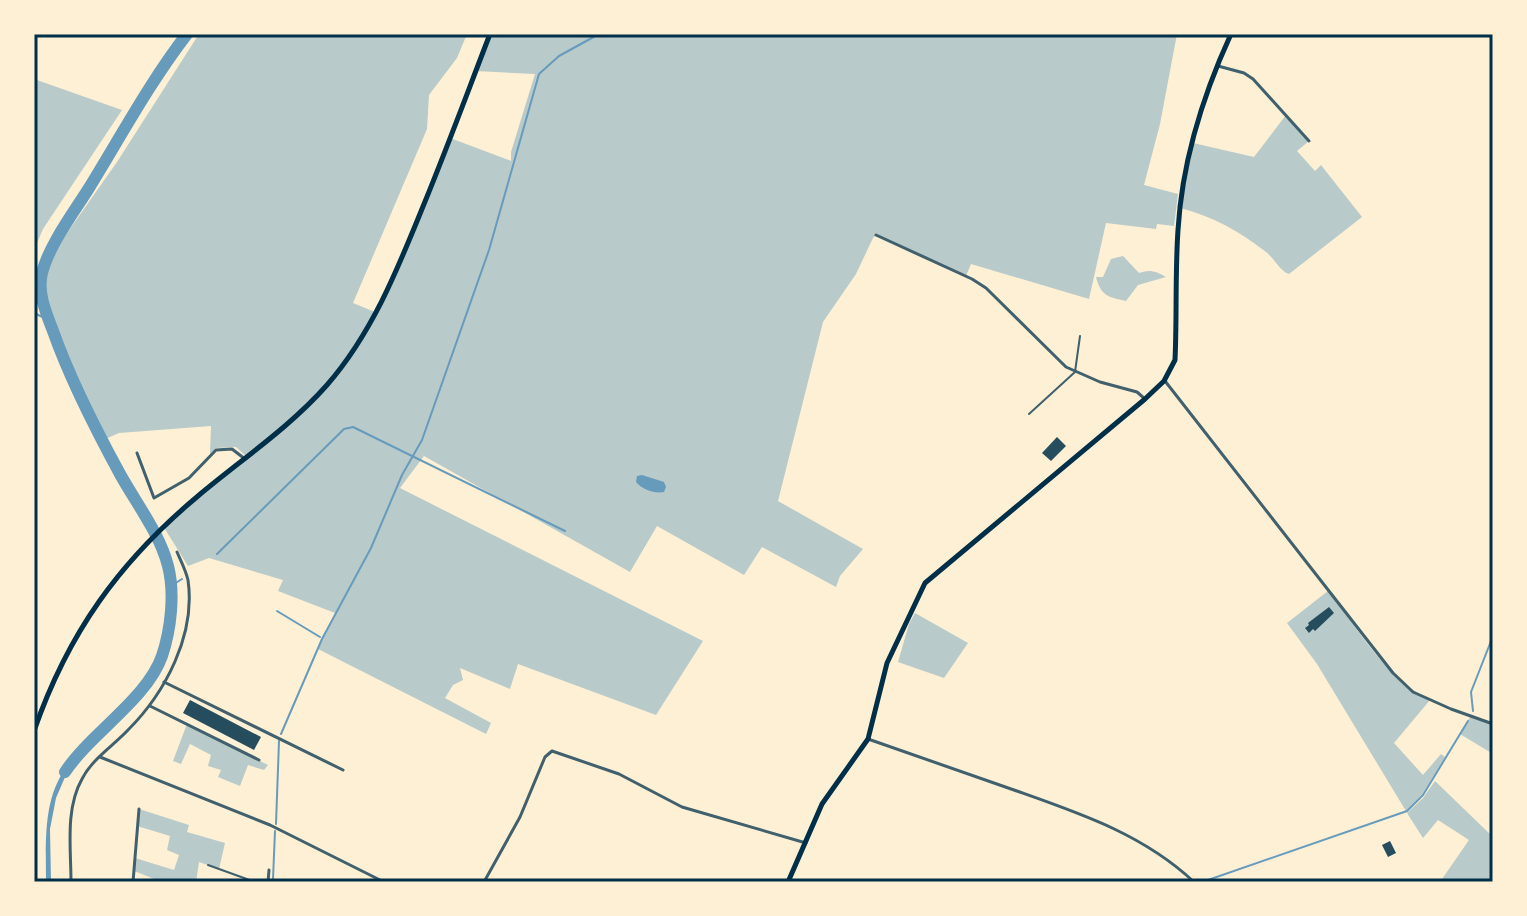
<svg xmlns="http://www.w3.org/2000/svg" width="1527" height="916" font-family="'Open Sans',sans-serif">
  <rect width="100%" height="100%" fill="#fdf0d5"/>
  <!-- green -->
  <g fill="#b9caca">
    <path d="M199 34H467L457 58 429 95 427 129 353 303 375 312 384 298 450 138 511 161V152L535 74 475 71 490 34H1177L1160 124 1144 185 1178 194 1174 226 1157 224 1156 229 1106 223 1089 299 971 264 966 276 876 235 873 238 856 274 823 322 778 501 863 549 840 576 836 587 762 547 744 575 657 526 630 572 424 456 400 488 703 641 656 715 518 664 510 689 460 668 463 680 453 685 445 698 491 723 486 734 318 649 335 613 278 591 283 580 209 558 188 566 163 526 247 457 236 447 216 448 210 454 211 426 119 433 103 440C84 400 40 327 41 284 41 275 44 268 48 260L117 162Z"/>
    <path d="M34 79 122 110 43 229 34 250Z"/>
    <path d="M1286 115 1309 141 1297 151 1315 171 1321 165 1362 217 1289 274C1279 270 1275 259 1266 252 1239 231 1214 217 1180 208L1193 143 1254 157Z"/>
    <path d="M1123 256 1139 273C1150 269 1156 271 1166 277L1138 285 1126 301C1108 297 1101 296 1096 277H1103L1111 259Z"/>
    <path d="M1328 591C1358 628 1386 679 1430 700L1394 743 1423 775 1441 754 1445 757 1423 793 1406 811 1317 664 1287 623Z"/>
    <path d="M915 613 968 643 944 678 898 662 909 624Z"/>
    <path d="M1470 717 1493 725V754L1460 734Z"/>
    <path d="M187 724 268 765 264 770 248 765 240 786 218 777 221 770 208 766 211 755 190 744 181 764 173 761Z"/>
    <path d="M1435 781 1493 837V882H1440L1469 840 1438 820 1423 838 1407 813 1423 798Z"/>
    <path d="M139 809 189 825 187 832 225 843 219 869 199 862 196 882H162L134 871 135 858 174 870 179 855 167 850 170 836 137 826Z"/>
  </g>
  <!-- water -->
  <g fill="#669bbc">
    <path d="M642 475 664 482 666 487 664 492C654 494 642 489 636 482L637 476Z"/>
    <path d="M72 761 56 798 50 829 51 882H46C46 841 42 792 72 761Z"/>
  </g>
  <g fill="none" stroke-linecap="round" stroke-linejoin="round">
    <!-- stream -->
    <g stroke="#669bbc" stroke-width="2">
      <path d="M34 313 49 320"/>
      <path d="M217 554 344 429 353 427 565 531"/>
      <path d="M171 586 182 579"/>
      <path d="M277 611 320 637"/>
      <path d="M1473 711 1471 692 1493 636"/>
      <path d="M281 734 322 639 371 548 402 475 422 440 489 250 539 74 559 56 599 34"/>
      <path d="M276 824 279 741"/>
      <path d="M273 879 275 831"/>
      <path d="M1208 880 1407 811 1423 795 1468 721"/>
    </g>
    <!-- river -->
    <path stroke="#669bbc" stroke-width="12" d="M65 772C91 733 147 699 162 656 171 629 175 593 168 566 160 534 136 503 120 474 96 430 70 379 53 331 46 313 37 292 42 273 49 245 74 212 89 188 121 136 150 82 187 34"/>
  </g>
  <!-- building -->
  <g fill="#264d5e">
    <path d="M1057 437 1066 446 1051 461 1042 453Z"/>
    <path d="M1329 607 1334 613 1315 631 1313 629 1309 633 1305 628 1309 625 1308 623Z"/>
    <path d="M190 700 261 737 254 750 183 713Z"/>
    <path d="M1390 841 1396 853 1388 857 1382 845Z"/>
  </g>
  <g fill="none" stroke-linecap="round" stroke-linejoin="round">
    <!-- service -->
    <g stroke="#3f606c" stroke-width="2">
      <path d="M1029 414 1075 372 1080 336"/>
      <path d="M208 865 255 882"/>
    </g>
    <!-- minor -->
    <g stroke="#3f606c" stroke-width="3">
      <path d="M1218 66 1244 73 1253 79 1309 141"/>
      <path d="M876 235 972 279 986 288 1066 367 1100 382 1137 392 1145 399"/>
      <path d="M1165 381 1393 673 1413 692 1451 709 1493 724"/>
      <path d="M137 453 154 498 189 478 216 450 232 449 245 459"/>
      <path d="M164 682 343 770"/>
      <path d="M150 706 259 760"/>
      <path d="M868 739C917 756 966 773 1014 790 1079 813 1143 834 1194 882"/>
      <path d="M100 757 270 825 384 882"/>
      <path d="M71 882C71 849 65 809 82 779 92 759 113 746 128 730 165 693 196 635 188 580 186 571 181 561 177 552"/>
      <path d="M133 882 139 809"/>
      <path d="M268 882 269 870"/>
      <path d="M484 882 520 817 545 757 552 751 619 774 682 807 806 843"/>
    </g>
    <!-- secondary -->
    <path stroke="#003049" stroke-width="5" d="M788 882 822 804 868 739 887 663 925 583 1145 399 1164 381 1175 360C1177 317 1175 273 1178 230 1182 162 1203 95 1231 34"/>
    <!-- primary -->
    <path stroke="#003049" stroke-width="5" d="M34 731C68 633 119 562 198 496 242 459 289 428 327 385 373 332 398 268 424 204 447 148 468 91 490 34"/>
  </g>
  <!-- border -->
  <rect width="1527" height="916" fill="none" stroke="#fdf0d5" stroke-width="72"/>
  <rect x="36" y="36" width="1455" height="844" fill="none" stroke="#003049" stroke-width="3"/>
</svg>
